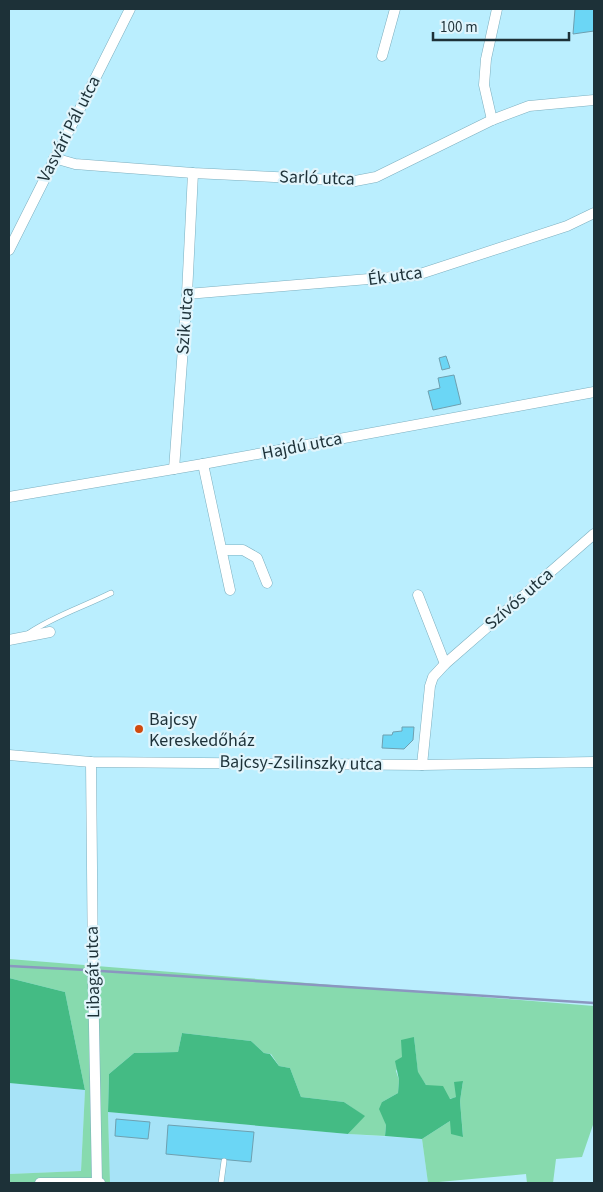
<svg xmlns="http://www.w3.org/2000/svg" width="603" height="1192" font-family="'Source Sans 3',sans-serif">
  <rect width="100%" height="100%" fill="#baeefe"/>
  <!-- built -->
  <g fill="#a7e3f7">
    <path d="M9 1083 85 1090 81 1171 9 1174Z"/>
    <path d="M108 1112 348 1134 422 1139 428 1183H110Z"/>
  </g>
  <!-- green -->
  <path fill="#87daae" d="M9 959 594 1006V1122L582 1157 556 1159 553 1183H527L526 1174 428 1183 422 1139 450 1121 463 1136 460 1101 463 1081 457 1097 449 1099 426 1085 418 1073 414 1037 396 1071 399 1080 398 1093 382 1102 386 1125 385 1136 348 1134 364 1116 344 1102 301 1097 290 1068 279 1066 271 1054 264 1053 251 1041 182 1033 178 1052 134 1053 109 1074 108 1112 110 1183H9V1174L81 1171 85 1090 65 992 9 978Z"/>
  <!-- forest -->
  <g fill="#44bb84">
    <path d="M9 978 65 992 85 1090 9 1083Z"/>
    <path d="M182 1033 251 1041 264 1053 270 1054 279 1066 290 1068 301 1097 344 1102 365 1116 348 1134 108 1112 109 1074 134 1053 178 1052Z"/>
    <path d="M414 1037 418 1072 426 1085 443 1086 450 1099 456 1097 454 1082 463 1081 460 1101 463 1137 451 1134 450 1121 422 1139 385 1136 386 1125 379 1109 382 1102 398 1093 399 1080 395 1061 402 1057 401 1040Z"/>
  </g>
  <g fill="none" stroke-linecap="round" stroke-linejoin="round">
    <!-- stream -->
    <g stroke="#8b96c0" stroke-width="2.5">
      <path d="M9 966 86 970"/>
      <path d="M101 971 594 1003"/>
    </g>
  </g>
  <!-- building -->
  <g fill="#6bd6f5" stroke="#6ea0b0">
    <path d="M575 9H594V31L573 34Z"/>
    <path d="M446 356 450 368 442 370 439 358Z"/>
    <path d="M454 375 461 404 433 410 428 391 440 388 438 378Z"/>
    <path d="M402 727H414L413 740 404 749 382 748 383 735H392L393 732 402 731Z"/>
    <path d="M116 1119 150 1122 148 1139 115 1136Z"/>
    <path d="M168 1125 254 1132 251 1162 166 1154Z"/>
  </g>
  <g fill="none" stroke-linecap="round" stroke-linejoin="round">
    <defs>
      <g id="service">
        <path d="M29 633C54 616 83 607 111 593"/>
        <path d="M221 1183 224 1161"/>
      </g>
      <g id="minor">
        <path d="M382 56 395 9"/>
        <path d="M492 120 484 85 486 59 497 9"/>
        <path d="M54 158 75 164 193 173 355 181 376 177 492 120 529 106 594 100"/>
        <path d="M9 250 130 9"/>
        <path d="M187 294 417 275 567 226 594 213"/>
        <path d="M203 464 230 590"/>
        <path d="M174 469 187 294 193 173"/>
        <path d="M9 497 203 464 594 392"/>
        <path d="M222 550H243L257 558 267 583"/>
        <path d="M418 595 445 664"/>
        <path d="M9 640 50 632"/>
        <path d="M9 755 91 762 422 765 594 762"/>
        <path d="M91 762 93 973 97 1183"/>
        <path d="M422 765 430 686 433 677 445 664 594 534"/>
        <path d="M40 1183H100"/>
      </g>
    </defs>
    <!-- service casing -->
    <use href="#service" stroke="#7dafbf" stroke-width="6"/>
    <!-- minor casing -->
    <use href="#minor" stroke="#7dafbf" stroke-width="11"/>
    <!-- service -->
    <use href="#service" stroke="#fff" stroke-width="5"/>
    <!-- minor -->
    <use href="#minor" stroke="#fff" stroke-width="10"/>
  </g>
  <!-- markers -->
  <circle fill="#d04a0e" stroke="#e1f5fc" stroke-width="2" cx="139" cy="729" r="5"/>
  <g text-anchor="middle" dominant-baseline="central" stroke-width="4.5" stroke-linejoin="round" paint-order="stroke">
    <!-- street labels -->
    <g font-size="18" fill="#1d3138" stroke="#e1f5fc">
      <text transform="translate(69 129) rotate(-63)">Vasvári Pál utca</text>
      <text transform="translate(317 178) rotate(2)">Sarló utca</text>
      <text transform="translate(395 276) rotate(-8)">Ék utca</text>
      <text transform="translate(185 321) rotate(-86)">Szik utca</text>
      <text transform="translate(302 446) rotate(-11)">Hajdú utca</text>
      <text transform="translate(519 599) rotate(-41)">Szívós utca</text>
      <text transform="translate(301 763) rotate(1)">Bajcsy-Zsilinszky utca</text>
      <text transform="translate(93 972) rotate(-91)">Libagát utca</text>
    </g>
    <!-- poi labels -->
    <g font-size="18" fill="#1d3138" stroke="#e1f5fc" text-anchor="start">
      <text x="149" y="719">Bajcsy<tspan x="149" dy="21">Kereskedőház</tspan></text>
    </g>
  </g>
  <!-- border -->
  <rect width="603" height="1192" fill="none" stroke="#1d3138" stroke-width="20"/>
  <!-- scale -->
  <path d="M433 32v8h136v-8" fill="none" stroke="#1d3138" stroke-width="2.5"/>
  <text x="440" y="32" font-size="15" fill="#1d3138" stroke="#e1f5fc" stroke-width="4" paint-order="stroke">100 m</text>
</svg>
